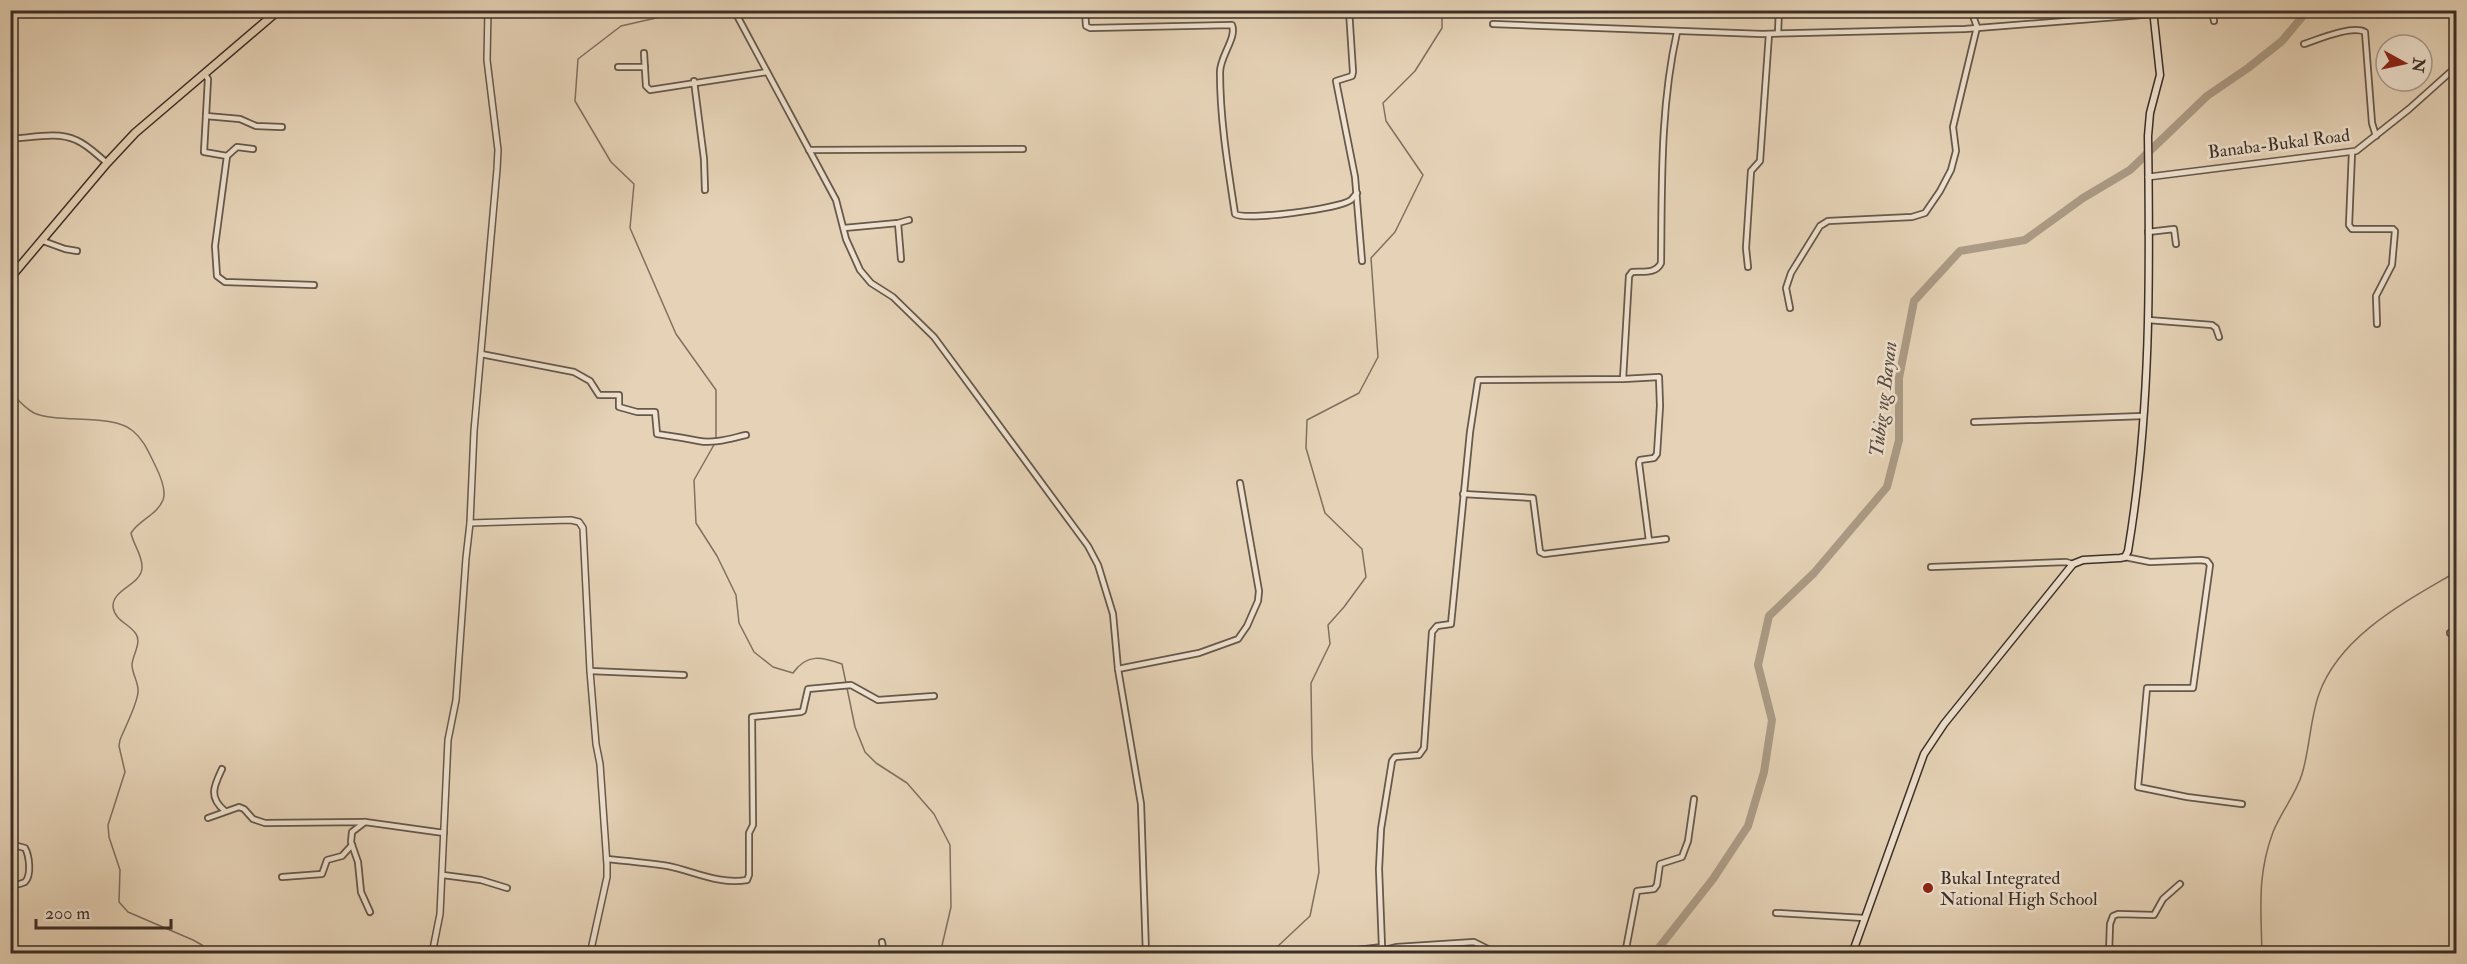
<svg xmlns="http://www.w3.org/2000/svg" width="2467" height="964" font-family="'IM FELL Double Pica',serif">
  <rect width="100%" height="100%" fill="#e6d3b7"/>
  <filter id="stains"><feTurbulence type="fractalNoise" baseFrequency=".00333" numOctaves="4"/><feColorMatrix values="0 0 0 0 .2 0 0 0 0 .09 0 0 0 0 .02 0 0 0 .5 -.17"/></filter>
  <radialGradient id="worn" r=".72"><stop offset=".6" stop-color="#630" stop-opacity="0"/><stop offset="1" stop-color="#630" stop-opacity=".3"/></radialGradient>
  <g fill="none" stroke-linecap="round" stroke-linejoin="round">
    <!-- stream -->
    <g stroke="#7f7060" stroke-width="1.5">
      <path d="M675 10 669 15 621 26 578 59 575 101 611 162 634 184 630 228 676 334 716 390V438"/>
      <path d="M10 391C17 399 24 408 34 413 59 424 112 413 133 431 144 440 149 453 155 465 160 475 167 490 163 500 157 515 139 520 131 533 133 544 143 556 142 568 141 585 112 589 113 607 115 621 130 624 136 634 142 643 132 656 132 665 132 674 139 683 138 692 137 705 125 727 120 740L119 746 125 772 108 825 109 837 120 870 119 902 128 912 193 940 202 945 211 954"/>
      <path d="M715 443 694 480 696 523 717 556 736 595 739 623 754 652 773 667 793 673C807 653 822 657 842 664L846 683"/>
      <path d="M847 688 855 727 865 752 876 763 907 783 934 814 950 845 951 907 940 954"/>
      <path d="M1279 954 1278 946 1310 916 1319 872 1312 753 1311 683 1330 644 1328 625 1344 607 1366 577 1362 549 1325 513 1306 448 1307 420 1359 393 1378 357 1371 258 1395 232 1423 175 1386 121 1383 103 1415 71 1442 28V10"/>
      <path d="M2262 954C2261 908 2257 875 2273 832 2281 812 2296 794 2302 774 2310 748 2310 719 2319 694 2340 635 2407 601 2456 572"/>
    </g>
    <!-- river -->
    <path stroke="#ac9b86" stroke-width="8" d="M1654 954 1713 879 1748 826 1764 772 1772 720 1758 665 1769 616 1814 573 1887 487 1899 440V378L1914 301 1960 251 2025 240 2083 198 2130 170 2207 96 2248 68 2282 41 2308 10"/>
    <defs>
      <g id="minor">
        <path d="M734 10 836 200 846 239 860 270 871 283 893 297 934 337 1088 546 1098 565 1113 614 1118 669 1141 804 1146 954"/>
        <path d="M1085 10 1086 26 1090 28 1232 25C1237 38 1220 56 1220 72 1220 120 1228 168 1235 214 1246 221 1338 209 1351 200 1352 199 1355 195 1357 193"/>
        <path d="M1349 10 1353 72 1352 76 1336 81 1355 177 1362 261"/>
        <path d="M2212 10 2214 21"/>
        <path d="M1493 24 1762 34 1965 29 2154 14"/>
        <path d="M1778 33 1779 10"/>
        <path d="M2304 44C2319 39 2352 25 2365 32L2372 123 2376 136"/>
        <path d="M644 53 646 86 650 90 767 72"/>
        <path d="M618 67H645"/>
        <path d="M204 73 208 79 204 152 227 156 237 147 253 149"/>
        <path d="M694 81 704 159 705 190"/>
        <path d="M206 116 240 119 256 126 282 127"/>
        <path d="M10 139C31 138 57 131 76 140 88 145 97 155 107 163"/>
        <path d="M809 150 1023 149"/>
        <path d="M2352 152 2349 225 2352 229H2393L2395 231 2392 265 2376 296 2377 324"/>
        <path d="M227 156 215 246 217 276 225 282 314 285"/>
        <path d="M898 223 901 259"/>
        <path d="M844 228 898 223 909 220"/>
        <path d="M2148 232 2174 229 2176 244"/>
        <path d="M43 241 65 249 77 251"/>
        <path d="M1748 267 1746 248 1751 171 1760 161 1769 34"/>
        <path d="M1790 308 1786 288 1791 273 1820 226 1828 221 1912 217 1925 213 1940 191 1951 170 1956 151 1953 127 1977 27 1971 10"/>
        <path d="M2148 320 2212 325 2216 328 2219 337"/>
        <path d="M481 354 574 372 590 381 599 395H619V407L637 412H655L657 434C671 436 685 438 699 441 714 444 732 438 746 435"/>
        <path d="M1623 379 1659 377 1660 406 1657 454 1654 458 1640 460 1639 463 1649 541"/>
        <path d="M1974 422 2143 416"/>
        <path d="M1463 494 1533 498 1540 552 1544 554 1666 539"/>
        <path d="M2125 557 2150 562 2201 560 2207 561 2210 565 2193 688H2147L2138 787 2187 797 2242 804"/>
        <path d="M1931 567 2066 562 2073 564"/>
        <path d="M2450 633 2456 632"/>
        <path d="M1118 669 1199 653 1238 639 1247 626 1258 601 1259 591 1240 483"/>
        <path d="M590 671 684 675"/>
        <path d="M222 769C214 786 208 797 225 811"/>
        <path d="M208 818 239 807 244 809 253 819 265 823 365 822 444 833"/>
        <path d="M365 822 352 832 351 842 358 862 361 892 370 912"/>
        <path d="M10 844 25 848C29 855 32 875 25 882 21 884 15 885 10 886"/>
        <path d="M607 859C627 861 648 863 668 866 693 871 720 885 747 880L749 875V833L753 825 752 717 801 712 803 711 808 689 851 685 878 700 934 696"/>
        <path d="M443 875 481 880 507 888"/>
        <path d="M282 877 322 874 327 860 342 856 352 845"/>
        <path d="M1776 913 1864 918"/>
        <path d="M882 942 884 954"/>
        <path d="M1346 954 1349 951 1382 947"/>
        <path d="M1498 954 1474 942 1397 947 1385 950 1382 947 1379 869 1381 829 1392 761 1395 757 1419 755 1424 748 1432 632 1437 626 1451 624 1470 432 1478 380 1623 379 1629 276 1632 272C1643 271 1656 274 1661 263 1662 186 1660 108 1677 32"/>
        <path d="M1625 954 1637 891 1654 889 1657 885 1660 864 1682 857 1688 841 1694 799"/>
        <path d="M2109 954 2110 924 2113 916 2118 914 2154 915 2163 899 2180 884"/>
      </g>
      <g id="tertiary">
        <path d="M2148 177 2356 151 2409 109 2456 67"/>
        <path d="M470 523 571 520 579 522 583 528 590 671 596 744 600 764 607 865V877L590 954"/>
        <path d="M432 954 440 914 448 740 456 700 466 558 470 523 474 431 497 169 498 150 487 60 488 10"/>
      </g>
      <path id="secondary" d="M1852 954 1924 754 1944 724 2073 564 2083 560 2120 558 2125 557 2128 551C2151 414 2150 275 2148 136L2150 113 2160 75 2153 10"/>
      <path id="primary" d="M10 278 107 163 135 133 279 10"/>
    </defs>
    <!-- minor casing -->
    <use href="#minor" stroke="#66584b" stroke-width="8"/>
    <!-- tertiary casing -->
    <use href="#tertiary" stroke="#66584b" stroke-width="8"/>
    <!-- secondary casing -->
    <use href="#secondary" stroke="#3b2f27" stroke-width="9"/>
    <!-- primary casing -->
    <use href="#primary" stroke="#3b2f27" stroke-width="10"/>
    <!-- minor -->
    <use href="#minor" stroke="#efe2d0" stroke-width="4.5"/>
    <!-- tertiary -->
    <use href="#tertiary" stroke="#efe2d0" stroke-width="5"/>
    <!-- secondary -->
    <use href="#secondary" stroke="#efe2d0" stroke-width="6"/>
    <!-- primary -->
    <use href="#primary" stroke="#e6d3b7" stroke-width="7"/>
  </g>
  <!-- markers -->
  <circle fill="#8f2418" stroke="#efe2d0" stroke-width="2" cx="1928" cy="888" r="6"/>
  <g text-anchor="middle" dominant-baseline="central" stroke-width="5" stroke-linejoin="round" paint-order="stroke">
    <!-- street labels -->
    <g font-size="18" fill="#3b2f27" stroke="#efe2d0">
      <text transform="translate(2279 144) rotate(-7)">Banaba-Bukal Road</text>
    </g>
    <!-- poi labels -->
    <g font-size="18" fill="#3b2f27" stroke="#efe2d0" text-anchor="start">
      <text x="1940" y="878">Bukal Integrated<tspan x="1940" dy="21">National High School</tspan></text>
    </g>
    <!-- water labels -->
    <g font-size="20" font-style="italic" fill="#574a3f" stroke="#efe2d0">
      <text transform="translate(1883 399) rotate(-83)">Tubig ng Bayan</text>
    </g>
  </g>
  <!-- margin -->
  <rect width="2467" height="964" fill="none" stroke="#e6d3b7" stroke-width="36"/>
  <rect x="12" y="12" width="2443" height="940" fill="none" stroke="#3b2f27" stroke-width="3"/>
  <rect x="18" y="18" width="2431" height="928" fill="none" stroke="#3b2f27" stroke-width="1.5"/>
  <!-- north arrow -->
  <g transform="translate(2404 63) rotate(98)"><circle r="28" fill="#efe2d0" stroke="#a79a8c" stroke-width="1.5"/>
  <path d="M0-4.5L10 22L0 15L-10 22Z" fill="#8f2418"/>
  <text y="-9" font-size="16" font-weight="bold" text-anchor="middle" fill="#3b2f27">N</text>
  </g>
  <!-- scale -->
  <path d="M36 919v9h135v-9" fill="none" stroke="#3b2f27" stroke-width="3"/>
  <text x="45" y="919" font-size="18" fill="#3b2f27" stroke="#efe2d0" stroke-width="4.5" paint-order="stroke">200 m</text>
  <rect width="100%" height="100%" filter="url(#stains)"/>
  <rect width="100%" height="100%" fill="url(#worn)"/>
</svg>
